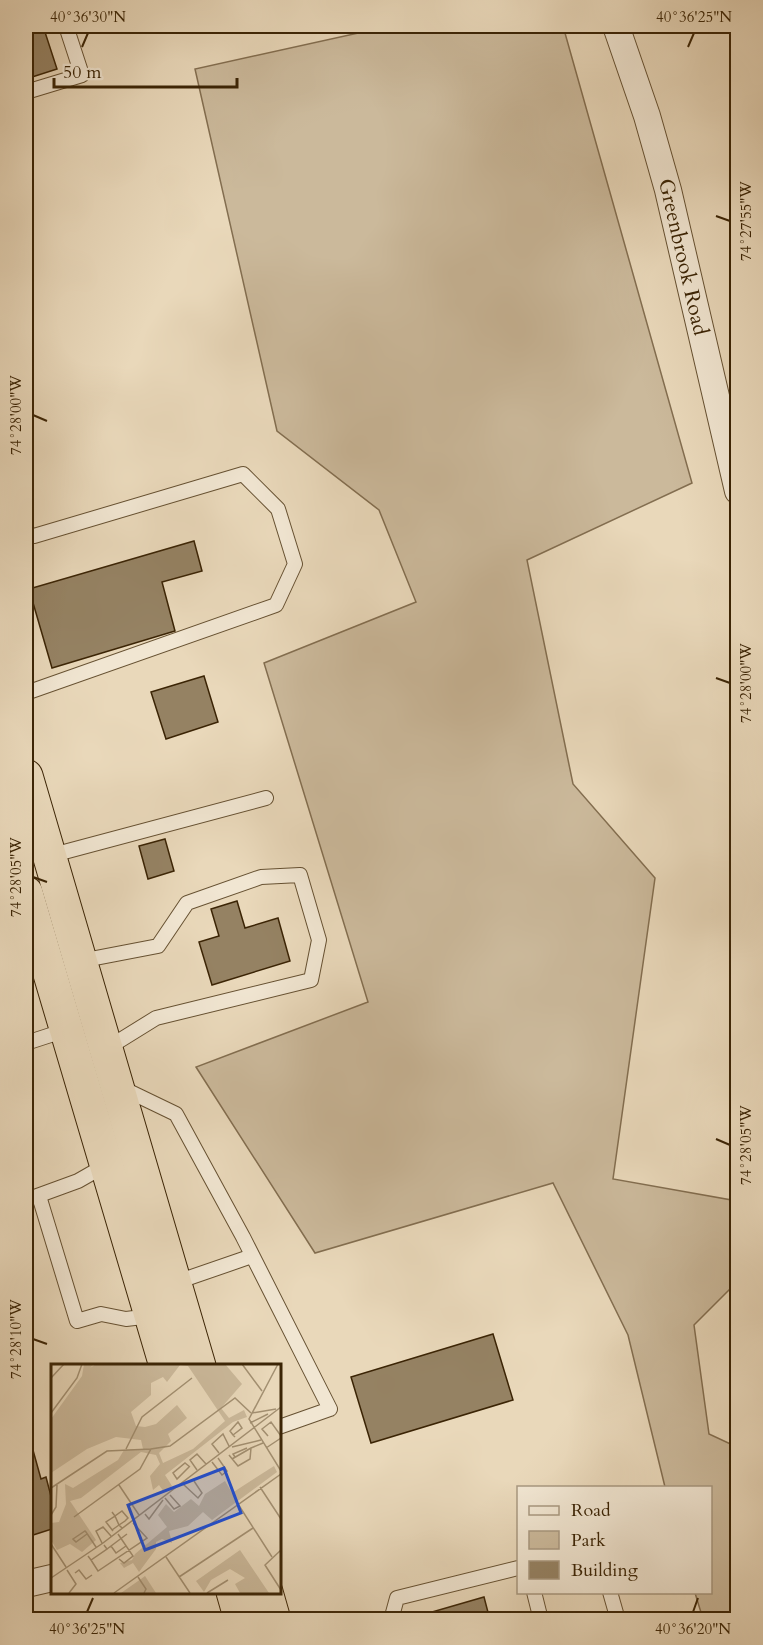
<svg xmlns="http://www.w3.org/2000/svg" width="763" height="1645" font-family="Cardo,serif">
  <rect width="100%" height="100%" fill="#e9d8ba"/>
  <filter id="stains"><feTurbulence type="fractalNoise" baseFrequency=".00333" numOctaves="4"/><feColorMatrix values="0 0 0 0 .2 0 0 0 0 .09 0 0 0 0 .02 0 0 0 .5 -.17"/></filter>
  <radialGradient id="worn" r=".72"><stop offset=".6" stop-color="#630" stop-opacity="0"/><stop offset="1" stop-color="#630" stop-opacity=".3"/></radialGradient>
  <!-- green -->
  <path fill="#cbb99b" stroke="#836e50" stroke-width="1.5" d="M390 26H563L692 483 527 560 573 784 655 878 613 1179 737 1201V1282L694 1325 709 1434 737 1447V1619H703L695 1593 710 1592V1488L665 1487 628 1335 553 1183 315 1253 196 1067 368 1002 264 663 416 602 379 510 277 431 195 69Z"/>
  <!-- building -->
  <g fill="#958263" stroke="#3b2405" stroke-width="1.5">
    <path d="M26 26H43L57 69 26 79Z"/>
    <path d="M194 541 202 571 162 582 175 631 52 668 29 589Z"/>
    <path d="M204 676 218 722 166 739 151 692Z"/>
    <path d="M165 839 174 871 148 879 139 846Z"/>
    <path d="M237 901 245 928 278 918 290 961 212 985 199 942 219 936 211 909Z"/>
    <path d="M493 1334 513 1400 371 1443 351 1377Z"/>
    <path d="M31 1443 41 1479 46 1477 52 1500V1529L30 1536 26 1520V1444Z"/>
    <path d="M484 1597 490 1620H426L425 1614Z"/>
  </g>
  <g fill="none" stroke-linecap="round" stroke-linejoin="round">
    <defs>
      <g id="service">
        <path d="M26 92 82 75 66 26"/>
        <path d="M26 533 34 536 243 474 278 509 295 564 276 605 26 693"/>
        <path d="M49 856 266 798"/>
        <path d="M80 961 158 946 187 903 261 877 300 875 319 940 311 980 156 1018 106 1049"/>
        <path d="M26 1043 66 1030"/>
        <path d="M122 1088 176 1114 243 1237 330 1409 279 1427"/>
        <path d="M39 1196 77 1321 101 1314 126 1319 151 1316"/>
        <path d="M26 1200 78 1181 106 1165"/>
        <path d="M174 1283 252 1256"/>
        <path d="M534 1592 541 1620"/>
        <path d="M610 1592 618 1620"/>
        <path d="M391 1620 397 1598 518 1568"/>
      </g>
      <g id="minor">
        <path d="M616 26 647 116 668 190 738 491"/>
        <path d="M26 1584 52 1578"/>
      </g>
      <g id="trunk">
        <path d="M26 776 199 1366"/>
        <path d="M26 893 166 1366"/>
        <path d="M233 1592 241 1620"/>
        <path d="M266 1592 274 1620"/>
      </g>
    </defs>
    <!-- service casing -->
    <use href="#service" stroke="#665132" stroke-width="16"/>
    <!-- minor casing -->
    <use href="#minor" stroke="#665132" stroke-width="28"/>
    <!-- trunk casing -->
    <use href="#trunk" stroke="#3b2405" stroke-width="35"/>
    <!-- service -->
    <use href="#service" stroke="#f1e6d2" stroke-width="14"/>
    <!-- minor -->
    <use href="#minor" stroke="#f1e6d2" stroke-width="26"/>
    <!-- trunk -->
    <use href="#trunk" stroke="#e9d8ba" stroke-width="33"/>
  </g>
  <!-- ticks -->
  <path fill="none" stroke="#3b2405" stroke-width="2" d="M82 47 88 33M688 47 694 33M716 216 730 221M33 415 47 421M716 678 730 683M33 877 47 882M716 1139 730 1145M33 1339 47 1344M87 1612 93 1598M693 1612 698 1598"/>
  <g text-anchor="middle" dominant-baseline="central" stroke-width="5" stroke-linejoin="round" paint-order="stroke">
    <!-- street labels -->
    <g font-size="21" fill="#3b2405" stroke="#f1e6d2">
      <text transform="translate(683 257) rotate(77)">Greenbrook Road</text>
    </g>
  </g>
  <!-- overview -->
  <g transform="translate(51 1364)">
    <rect width="230" height="230" fill="#e9d8ba"/>
    <path d="M33 0H43L39 4 45 0H174L191 20 170 44 178 54 193 46 196 53 182 58 114 111 121 122 113 128 108 121 102 126 99 112 109 100 105 91 90 88 30 134 19 137 45 176 31 188 19 180 6 186 0 176V159L8 158 15 140 14 120 22 124 67 96 73 86 92 85 90 76 65 73 36 85 0 109V55L31 12ZM129 1 137 2 174 57 142 85 112 99 108 89 120 77 117 70 136 54 126 41 105 60 94 63 85 62 80 48 100 31V19L112 13 116 18ZM223 102 226 108 161 156 152 148 137 162 118 167 121 179 111 175 105 178V185L88 208 82 199 73 204 69 199 81 196 84 190 116 163 107 151 115 140 123 148 140 135 148 142 154 130 174 117 181 129ZM189 186 218 229H189L184 220 194 214 179 205 160 216 153 228 145 217ZM94 212 105 229H70L90 215Z" fill="#cbb99b" fill-rule="evenodd"/>
    <path fill="none" stroke="#a39072" stroke-width="1.5" d="M191 0 211 27M227 0 198 55 230 107M0 14 13 0M0 49 26 14 31 0M201 49 225 45M199 59 217 50M182 71 191 64 187 58 179 67 182 71 184 73M217 72 211 65 220 58 230 72M181 83 210 76M215 84 230 74M75 85 91 53 141 14M168 89 161 80 172 70 178 82M178 91 187 102 199 95 200 84 212 79M184 93 182 90 196 84M181 95 200 84M161 98 171 111 176 107 167 94M138 103 126 115 122 109 134 99 139 103M146 106 139 96 146 90 155 100M132 120 147 134 151 129 143 117M68 121 88 151M209 123 230 155M0 124 56 87 100 85M114 134 123 145 129 142 119 131M187 140 221 193M61 148 64 152 55 158 62 167M94 150 98 155 112 136M0 151 5 143 6 121M23 153 89 105 100 85 119 82 184 34 200 49M61 166 68 161 74 157 77 154 71 147 64 152 68 161 71 164M36 170 25 178 22 175 34 167 35 168 45 183M67 170 82 192 73 199 68 195M51 179 45 167 52 163 60 172M0 180 15 203M60 182 65 189 75 182M56 185 76 170M230 186 214 201 230 226M37 192 40 196 56 185 53 181M115 193 139 229M40 196 47 207 96 174 82 159M16 206 25 220 18 229M24 209 28 206 35 215 41 211M87 213 95 225 93 229M128 213 202 164M0 214 52 179 230 43M63 229 230 110M156 229 177 216"/>
    <path fill="#1d4ed8" fill-opacity="0.15" stroke="#1d4ed8" stroke-width="3" d="M173 104 190 149 94 186 77 141Z"/>
    <rect width="230" height="230" fill="none" stroke="#3b2405" stroke-width="3"/>
  </g>
  <!-- margin -->
  <rect width="763" height="1645" fill="none" stroke="#e9d8ba" stroke-width="66"/>
  <!-- legend -->
  <rect x="517" y="1486" width="195" height="108" fill="#f1e6d2" stroke="#a89880" stroke-width="1.5"/>
  <rect x="529" y="1506" width="30" height="9" fill="#f1e6d2" stroke="#a89880" stroke-width="1.5"/>
  <text x="571" y="1516" font-size="18" fill="#3b2405">Road</text>
  <rect x="529" y="1531" width="30" height="18" fill="#cbb99b" stroke="#a89880" stroke-width="1.5"/>
  <text x="571" y="1546" font-size="18" fill="#3b2405">Park</text>
  <rect x="529" y="1561" width="30" height="18" fill="#958263" stroke="#a89880" stroke-width="1.5"/>
  <text x="571" y="1576" font-size="18" fill="#3b2405">Building</text>
  <!-- scale -->
  <path d="M54 78v9h183v-9" fill="none" stroke="#3b2405" stroke-width="3"/>
  <text x="63" y="78" font-size="18" fill="#3b2405" stroke="#f1e6d2" stroke-width="4.5" paint-order="stroke">50 m</text>
  <rect x="33" y="33" width="697" height="1579" fill="none" stroke="#3b2405" stroke-width="2"/>
  <g font-size="15" text-anchor="middle" fill="#3b2405">
    <text x="88" y="22">40°36'30"N</text>
    <text x="694" y="22">40°36'25"N</text>
    <text transform="translate(746 221) rotate(-90)" y="5">74°27'55"W</text>
    <text transform="translate(16 415) rotate(-90)" y="5">74°28'00"W</text>
    <text transform="translate(746 683) rotate(-90)" y="5">74°28'00"W</text>
    <text transform="translate(16 877) rotate(-90)" y="5">74°28'05"W</text>
    <text transform="translate(746 1145) rotate(-90)" y="5">74°28'05"W</text>
    <text transform="translate(16 1339) rotate(-90)" y="5">74°28'10"W</text>
    <text x="87" y="1634">40°36'25"N</text>
    <text x="693" y="1634">40°36'20"N</text>
  </g>
  <rect width="100%" height="100%" filter="url(#stains)"/>
  <rect width="100%" height="100%" fill="url(#worn)"/>
</svg>
